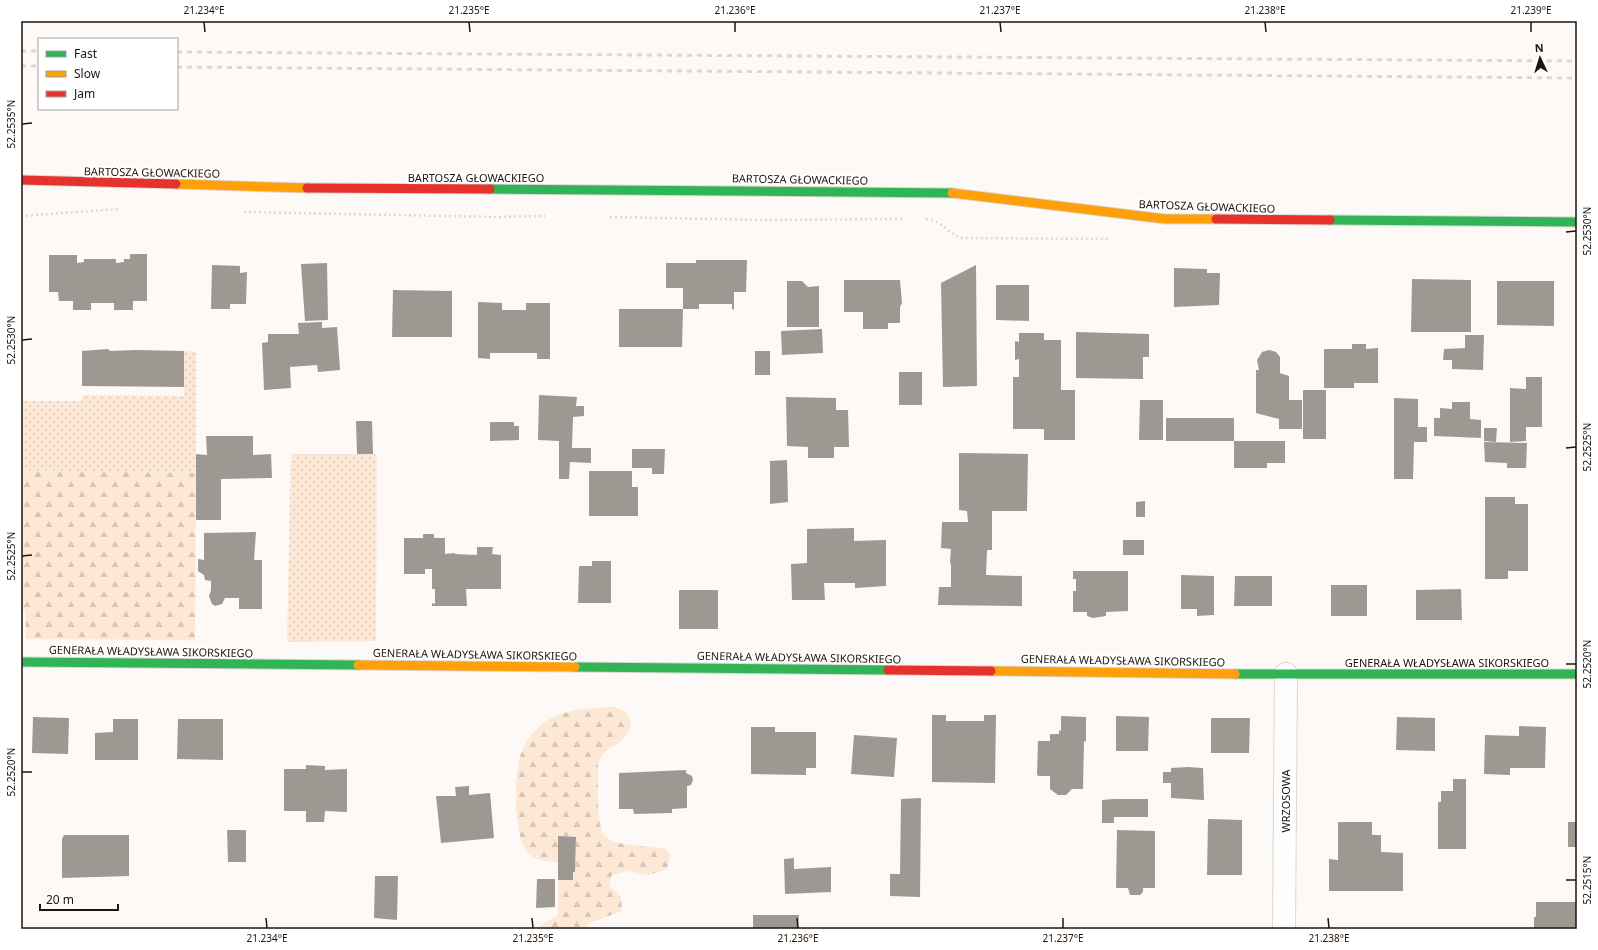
<svg xmlns="http://www.w3.org/2000/svg" width="1598" height="950" font-family="'Noto Sans',sans-serif">
  <defs>
    <pattern id="grass-dots" width="8" height="8" patternUnits="userSpaceOnUse"><rect width="8" height="8" fill="#fde7d5"/><path d="M2 2h.1M6 6h.1" fill="none" stroke="#d8c5b6" stroke-width="1.8" stroke-linecap="round"/></pattern>
    <pattern id="forest-firs" width="22" height="20" patternUnits="userSpaceOnUse"><rect width="22" height="20" fill="#fde7d5"/><path d="M5 1l3.5 6h-7zM16 11l3.5 6h-7z" fill="#d8c5b6"/></pattern>
  </defs>
  <rect width="100%" height="100%" fill="#fcf9f7"/>
  <!-- grass -->
  <g fill="url(#grass-dots)">
    <path d="M184 351 196 352V473L21 470V401H82L83 395 184 396Z"/>
    <path d="M291 454H377L376 641 287 642Z"/>
  </g>
  <!-- forest -->
  <g fill="url(#forest-firs)">
    <path d="M21 470 196 473 195 640 26 639 25 611H21Z"/>
    <path d="M613 707C628 710 637 722 625 737 615 749 606 745 598 763 599 779 594 828 607 838 618 846 651 847 664 848L670 854 667 869 649 875 628 871 612 875 609 885 621 897 622 911 590 923 585 929H535L558 915V880H573V872H575L576 837 558 836V862C548 861 537 861 529 854 513 839 514 776 520 756 524 745 531 734 540 726 559 709 590 708 613 707Z"/>
  </g>
  <!-- building -->
  <g fill="#9e9893">
    <path d="M130 254H147V301H133V310H114V303H91V310H73V301H59L58 292H49V255H77V263L84 262V259H116V263L124 262V259H130Z"/>
    <path d="M696 260H747L746 292H734V310L732 309V304H699V309H683V288H666V263H696Z"/>
    <path d="M327 263 328 320 305 321 301 264Z"/>
    <path d="M212 265 240 266V273L247 272 246 304H230V309H211Z"/>
    <path d="M976 265 977 386 943 387 941 283Z"/>
    <path d="M1174 268 1207 269V273H1220L1219 305 1174 307Z"/>
    <path d="M1412 279 1471 280V332H1411Z"/>
    <path d="M844 280H900L902 303 900 307V323H888V329H863V312H844Z"/>
    <path d="M787 281H802L808 287 819 286V327H787Z"/>
    <path d="M1497 281H1554V326L1497 325Z"/>
    <path d="M996 285H1029V321L996 320Z"/>
    <path d="M393 290 452 291V337H392Z"/>
    <path d="M478 302 502 303V310H526V303H550V359H537V353H490V359L478 358Z"/>
    <path d="M619 309H683L682 347H619Z"/>
    <path d="M322 322V328L337 327 340 370 318 372 317 365 290 367 291 388 264 390 262 343 268 342V334H299L298 323Z"/>
    <path d="M822 329 823 353 782 355 781 331Z"/>
    <path d="M1076 332 1149 334V357H1143V379L1076 378Z"/>
    <path d="M1019 333H1044V340H1061V390H1075V440H1044V429H1013V377H1019V359L1015 360V341L1019 342Z"/>
    <path d="M1465 335H1484L1483 370 1452 369V360H1443L1444 349 1465 348Z"/>
    <path d="M1352 344H1366V349L1378 348V383H1354V388H1324V349H1352Z"/>
    <path d="M108 349 110 351 135 350 184 351V387L82 386V351Z"/>
    <path d="M1269 350 1276 352 1280 357V373L1289 376V400H1302V429H1279V419L1256 413V370H1259L1257 360 1262 352Z"/>
    <rect x="755" y="351" width="15" height="24"/>
    <rect x="899" y="372" width="23" height="33"/>
    <path d="M1526 377H1542V427H1526V441L1510 442V388L1526 389Z"/>
    <rect x="1303" y="390" width="23" height="49"/>
    <path d="M539 395 577 397 576 406H584V416L573 417 572 448H591V463L570 462 569 479H559V441L538 440Z"/>
    <path d="M786 397 836 398V410H848L849 447H834V458H808V447L787 446Z"/>
    <path d="M1394 398 1418 399V427H1427V442H1414L1413 479H1394Z"/>
    <path d="M1140 400H1163V440H1139Z"/>
    <path d="M1452 402H1470V419L1481 420V438L1434 436V418H1440V408L1452 409Z"/>
    <path d="M1166 418H1234V441H1285V463H1267V468H1234V441H1166Z"/>
    <path d="M356 421H372L373 454H357Z"/>
    <path d="M490 422H514V426H519V440L490 441Z"/>
    <path d="M1484 428H1497L1496 442 1484 441Z"/>
    <path d="M206 436H253V455L271 454 272 478 221 479V520H196V454L207 455Z"/>
    <path d="M1484 442 1527 443 1526 468H1507V463L1485 462Z"/>
    <path d="M632 449H665L664 474H652V468H632Z"/>
    <path d="M959 453 1028 454 1027 511H992V550H987L986 575 1022 576V606L938 605 939 587H951V565L950 562 951 549 941 548 942 522H968L967 511 959 510Z"/>
    <path d="M787 460 788 502 770 504V461Z"/>
    <path d="M589 471H632V487H638V516H589Z"/>
    <path d="M1485 497H1515V504H1528V571H1508V579H1485Z"/>
    <path d="M1145 501V517H1136V502Z"/>
    <path d="M854 528V541L886 540V586L855 588V583H824L825 600H792L791 564 807 563V529Z"/>
    <path d="M256 532 254 560H262V609H239V598H225L222 604 215 606 212 604 209 596 211 590V581L205 580 204 575 198 571V559L204 560V533Z"/>
    <path d="M423 534H434V538H445V554L455 553V554L477 555V547H493L492 554 501 555V589H466L467 606H432V603L435 604V589H432V569H425V574H404V538H423Z"/>
    <rect x="1123" y="540" width="21" height="15"/>
    <path d="M592 561H611V603H578L579 566H592Z"/>
    <path d="M1073 571H1128V611L1106 612V616L1093 618 1087 616V612H1073V591H1076V579H1073Z"/>
    <path d="M1181 575 1214 576V615L1197 616V609H1181Z"/>
    <path d="M1235 576H1272V606H1234Z"/>
    <rect x="1331" y="585" width="36" height="31"/>
    <path d="M1461 589 1462 620H1416V590Z"/>
    <rect x="679" y="590" width="39" height="39"/>
    <path d="M932 715H946V721H984V715H996L995 783 932 782Z"/>
    <path d="M1061 716 1086 717V742L1084 741 1083 789H1072L1066 795H1058L1050 789V776H1038L1037 774 1038 741H1050V734H1059V730L1061 731Z"/>
    <path d="M1116 716 1149 717 1148 751H1116Z"/>
    <path d="M33 717 69 718 68 754 32 753Z"/>
    <path d="M1397 717 1435 718V751L1396 750Z"/>
    <path d="M1211 718H1250L1249 753H1211Z"/>
    <path d="M113 719H138V760H95V733L113 732Z"/>
    <path d="M178 719H223V760L177 759Z"/>
    <path d="M1519 726 1546 727 1545 768H1510V775L1484 774 1485 735 1519 736Z"/>
    <path d="M751 727H775V732H816V768H806V775L751 774Z"/>
    <path d="M854 735 897 738 894 777 851 774Z"/>
    <path d="M306 765 325 766V770L347 769V812L325 811 324 822H306V811H284V769H306Z"/>
    <path d="M1188 767 1203 768 1204 800 1171 798V783H1163V772H1171V768Z"/>
    <path d="M686 770V773L692 776 693 780 691 785 687 786V808L672 809V813L634 814 633 809H619V773Z"/>
    <path d="M1453 779H1466V849H1438V802H1441V791H1453Z"/>
    <path d="M469 786V795L490 793 494 838 441 843 436 796H456L455 787Z"/>
    <path d="M921 798 920 897 890 896V874H900L901 799Z"/>
    <path d="M1114 799H1148V817H1114V823H1102V800Z"/>
    <path d="M1208 819 1242 820V875H1207Z"/>
    <path d="M1338 822H1372V835H1381V852L1403 853V891H1329V859L1338 860Z"/>
    <rect x="1568" y="822" width="9" height="25"/>
    <path d="M227 830H246V862H228Z"/>
    <path d="M1117 830 1155 831V888H1143V892L1140 895H1130L1128 888H1116Z"/>
    <path d="M64 835H129V876L62 878V839Z"/>
    <path d="M558 836 576 837 575 872H573V880H558Z"/>
    <path d="M794 858V869L831 867V892L785 894 784 859Z"/>
    <path d="M375 876H398L397 920 374 918Z"/>
    <path d="M537 879H555V907L536 908Z"/>
    <path d="M1536 902H1577V929H1534V917H1536Z"/>
    <path d="M753 915H799L798 929H753Z"/>
  </g>
  <g fill="none" stroke-linecap="round" stroke-linejoin="round">
    <defs>
      <path id="street" d="M1284 929 1286 674"/>
      <g id="fast">
        <path d="M490 189 952 193"/>
        <path d="M1330 220 1577 222"/>
        <path d="M21 662 358 665"/>
        <path d="M575 667 888 670"/>
        <path d="M1235 674H1577"/>
      </g>
      <g id="slow">
        <path d="M176 184 307 188"/>
        <path d="M952 193 1165 219H1216"/>
        <path d="M358 665 575 667"/>
        <path d="M991 671 1235 674"/>
      </g>
      <g id="jam">
        <path d="M21 180 176 184"/>
        <path d="M307 188 490 189"/>
        <path d="M1216 219 1330 220"/>
        <path d="M888 670 991 671"/>
      </g>
    </defs>
    <!-- street casing -->
    <use href="#street" stroke="#ddd7d1" stroke-width="24"/>
    <!-- fast casing -->
    <use href="#fast" stroke="#ddd7d1" stroke-width="11"/>
    <!-- slow casing -->
    <use href="#slow" stroke="#ddd7d1" stroke-width="11"/>
    <!-- jam casing -->
    <use href="#jam" stroke="#ddd7d1" stroke-width="11"/>
    <!-- path -->
    <g stroke="#dad9d8" stroke-width="2.5" stroke-dasharray="2 3" stroke-linecap="butt">
      <path d="M244 212 496 217 545 216"/>
      <path d="M21 216 118 209"/>
      <path d="M610 217 762 220 905 219"/>
      <path d="M926 219C946 222 945 233 962 238L1109 239"/>
    </g>
    <!-- street -->
    <use href="#street" stroke="#fffefe" stroke-width="22"/>
    <!-- fast -->
    <use href="#fast" stroke="#30b455" stroke-width="9"/>
    <!-- slow -->
    <use href="#slow" stroke="#ff9f0a" stroke-width="9"/>
    <!-- jam -->
    <use href="#jam" stroke="#e5322d" stroke-width="9"/>
    <!-- rail -->
    <g stroke="#d9d8d7" stroke-width="3" stroke-dasharray="5 5" stroke-linecap="butt">
      <path d="M21 51H39"/>
      <path d="M177 52 1577 61"/>
      <path d="M21 66H39"/>
      <path d="M177 67 1577 78"/>
    </g>
  </g>
  <!-- ticks -->
  <path fill="none" stroke="#1e140b" stroke-width="1.5" d="M204 22 205 32M469 22 470 32M735 22V32M1000 22 1001 32M1265 22 1266 32M1531 22V32M22 124 32 123M1566 232 1576 231M22 340 32 339M1566 448 1576 447M22 556 32 555M1566 664H1576M22 772H32M1566 880H1576M266 918 267 928M532 918 533 928M797 918 798 928M1063 918V928M1328 918 1329 928"/>
  <g text-anchor="middle" dominant-baseline="central" stroke-width="4" stroke-linejoin="round" paint-order="stroke">
    <!-- street labels -->
    <g font-size="11" fill="#1e140b" stroke="#fff">
      <text transform="translate(152 172) rotate(1)">BARTOSZA GŁOWACKIEGO</text>
      <text x="476" y="177">BARTOSZA GŁOWACKIEGO</text>
      <text transform="translate(800 179) rotate(1)">BARTOSZA GŁOWACKIEGO</text>
      <text transform="translate(1207 206) rotate(2)">BARTOSZA GŁOWACKIEGO</text>
      <text transform="translate(151 651) rotate(1)">GENERAŁA WŁADYSŁAWA SIKORSKIEGO</text>
      <text transform="translate(475 654) rotate(1)">GENERAŁA WŁADYSŁAWA SIKORSKIEGO</text>
      <text transform="translate(799 657) rotate(1)">GENERAŁA WŁADYSŁAWA SIKORSKIEGO</text>
      <text transform="translate(1123 660) rotate(1)">GENERAŁA WŁADYSŁAWA SIKORSKIEGO</text>
      <text x="1447" y="662">GENERAŁA WŁADYSŁAWA SIKORSKIEGO</text>
      <text transform="translate(1285 801) rotate(-90)">WRZOSOWA</text>
    </g>
  </g>
  <!-- border -->
  <rect width="1598" height="950" fill="none" stroke="#ffffff" stroke-width="44"/>
  <!-- legend -->
  <rect x="38" y="38" width="140" height="72" fill="#ffffff" stroke="#a5a19d"/>
  <rect x="46" y="51" width="20" height="6" fill="#30b455" stroke="#a5a19d"/>
  <text x="74" y="58" font-size="12" fill="#1e140b">Fast</text>
  <rect x="46" y="71" width="20" height="6" fill="#ff9f0a" stroke="#a5a19d"/>
  <text x="74" y="78" font-size="12" fill="#1e140b">Slow</text>
  <rect x="46" y="91" width="20" height="6" fill="#e5322d" stroke="#a5a19d"/>
  <text x="74" y="98" font-size="12" fill="#1e140b">Jam</text>
  <!-- north arrow -->
  <g transform="translate(1540 58) rotate(356)" stroke="#ffffff" stroke-width="3" paint-order="stroke">
  <path d="M0-3L7 15L0 10L-7 15Z" fill="#1e140b"/>
  <text y="-6" font-size="11" font-weight="bold" text-anchor="middle" fill="#1e140b">N</text>
  </g>
  <!-- scale -->
  <path d="M40 904v6h78v-6" fill="none" stroke="#1e140b" stroke-width="2"/>
  <text x="46" y="904" font-size="12" fill="#1e140b" stroke="#ffffff" stroke-width="3" paint-order="stroke">20 m</text>
  <rect x="22" y="22" width="1554" height="906" fill="none" stroke="#1e140b" stroke-width="1.5"/>
  <g font-size="10" text-anchor="middle" fill="#1e140b">
    <text x="204" y="14">21.234°E</text>
    <text x="469" y="14">21.235°E</text>
    <text x="735" y="14">21.236°E</text>
    <text x="1000" y="14">21.237°E</text>
    <text x="1265" y="14">21.238°E</text>
    <text x="1531" y="14">21.239°E</text>
    <text transform="translate(11 124) rotate(-90)" y="4">52.2535°N</text>
    <text transform="translate(1587 231) rotate(-90)" y="4">52.2530°N</text>
    <text transform="translate(11 340) rotate(-90)" y="4">52.2530°N</text>
    <text transform="translate(1587 447) rotate(-90)" y="4">52.2525°N</text>
    <text transform="translate(11 556) rotate(-90)" y="4">52.2525°N</text>
    <text transform="translate(1587 664) rotate(-90)" y="4">52.2520°N</text>
    <text transform="translate(11 772) rotate(-90)" y="4">52.2520°N</text>
    <text transform="translate(1587 880) rotate(-90)" y="4">52.2515°N</text>
    <text x="267" y="942">21.234°E</text>
    <text x="533" y="942">21.235°E</text>
    <text x="798" y="942">21.236°E</text>
    <text x="1063" y="942">21.237°E</text>
    <text x="1329" y="942">21.238°E</text>
  </g>
</svg>
